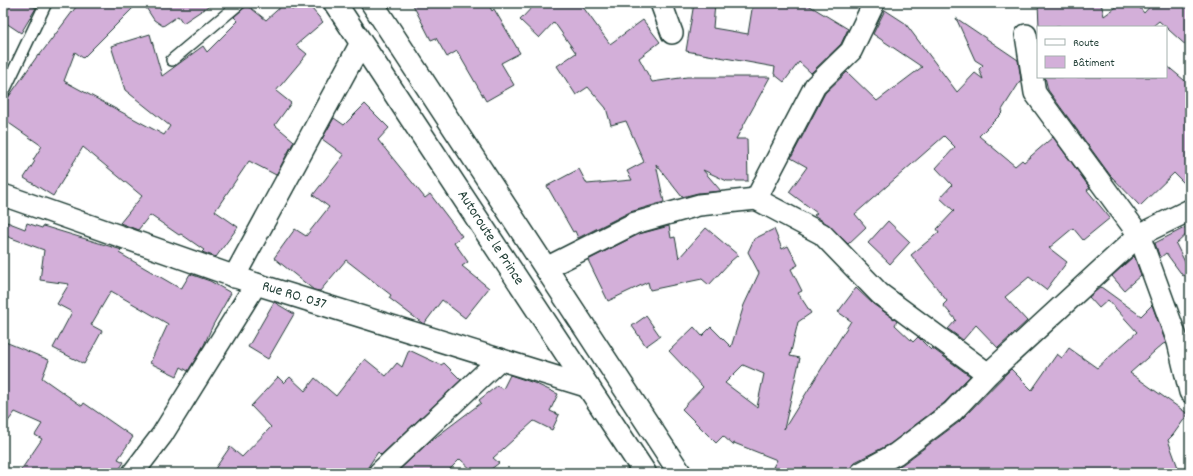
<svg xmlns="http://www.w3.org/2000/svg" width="1193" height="476" font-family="Dekko,sans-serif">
  <rect width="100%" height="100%" fill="#fff"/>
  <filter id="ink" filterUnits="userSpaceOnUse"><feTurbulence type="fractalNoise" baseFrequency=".025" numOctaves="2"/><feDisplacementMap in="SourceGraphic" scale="8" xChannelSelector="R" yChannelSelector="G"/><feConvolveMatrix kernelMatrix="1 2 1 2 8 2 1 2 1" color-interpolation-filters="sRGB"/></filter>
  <g filter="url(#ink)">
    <!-- building -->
    <g fill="#d3afd9" stroke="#1f3d34" fill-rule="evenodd">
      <path d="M3 3H27L36 8 21 33 3 21Z"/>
      <path d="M79 3H138L83 58 75 52 64 81 164 135 170 126 125 90 111 46 150 34 162 76 203 46 207 52 238 21 234 17 247 5 266 20 285 3 292 10 300 3H307L323 22 296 45 307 54 276 91 291 103 275 125 294 141 276 175 249 161 215 211 238 227 216 257 202 252 204 250 181 234 179 235 150 215 138 230 120 223 142 196 83 147 53 196 24 178 35 161 33 160 42 146 3 119V105L38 55 39 56Z"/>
      <path d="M143 3H213L183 23 178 16 163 26 154 20Z"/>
      <path d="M412 3H488L492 11 494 9 520 53 501 63 514 85 486 101 457 51 447 57 436 38 431 40Z"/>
      <path d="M536 3H580L610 44 643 20 660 42 639 58 652 82 687 77H770L736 139H747L748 181H727L703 170 721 191 698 193 682 197 656 164 664 202 630 212 578 238 575 231 573 232 547 186 579 169 587 184 632 180 627 171 644 162 626 121 611 125 606 108 588 87 576 95 557 66 576 53 554 22 539 38 520 20Z"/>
      <path d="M694 3H715L713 28 748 34 753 3H805L848 29 841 44 811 73 799 62 784 82 774 74 775 67 686 51Z"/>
      <path d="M1038 3H1101L1104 16 1122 3H1136L1144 13 1153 3H1190V49L1159 21 1153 26 1154 27H1039Z"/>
      <path d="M885 10 905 23 957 92 975 73 983 79 979 69 983 65 975 60 956 18 1018 60 1021 80 1002 110 1003 112 979 136 1015 166 1022 160 1024 162 1053 137 1090 188 1087 190 1110 218 1083 240 1073 228 1049 248 1067 262 1046 290 1029 277 1005 297 1027 321 998 348 976 325 963 340 948 329 956 320 943 305 947 301 911 255 939 232 937 229 954 211 940 198 952 185 936 168 955 147 944 136 855 214 866 227 848 244 830 226 814 215 817 213 789 192 807 167 791 158 825 93 847 72 877 101 922 67 873 34Z"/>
      <path d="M1166 65 1190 85V189L1174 173 1140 206 1110 175 1048 90 1045 77H1166Z"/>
      <path d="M365 104 389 128 378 140 425 198 430 194 462 236 454 242 468 262 462 266 489 288 465 318 442 300 424 324 422 323 389 298 391 295 346 260 320 291 314 290 274 258 295 229 306 236 329 207 313 195 344 155 322 139 334 118 344 125Z"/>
      <path d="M888 221 910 242 890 264 868 243Z"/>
      <path d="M7 222 25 229 27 223 42 228 43 226 122 250 119 253 181 289 190 274 210 281 231 293 213 325 204 345 188 371 181 367 177 376 150 363 168 324 111 291 91 325 102 331 84 364 53 348 72 312 57 304 69 284 40 280 44 250 3 235Z"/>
      <path d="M1190 225V231L1176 244 1190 272 1183 276 1166 253 1160 258 1155 243Z"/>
      <path d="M669 226 671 238 675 237 679 258 706 228 738 255 731 261 709 285 702 279 650 290 648 282 608 301 588 260 639 234Z"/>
      <path d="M774 229 782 249 788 246 798 265 791 269 802 291 798 293 811 313 798 322 790 356 800 358 784 429 851 321 838 312 856 288 873 304 897 321 895 325 913 342 918 337 931 350 932 348 970 376 944 403 890 444 855 462 851 467 849 473H787L773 467 777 460 734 443 733 445 723 436 716 443 682 409 703 387 669 351 694 327 702 336 711 327 731 347 744 305 759 273 748 252 754 239ZM743 365 764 374 757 407 725 383Z"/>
      <path d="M1134 256 1141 275 1124 290 1112 276Z"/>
      <path d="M1101 287 1141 316 1152 305 1166 343 1163 344 1130 373 1188 414 1173 435 1168 440 1180 473H886L903 464 959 422 1011 369 1032 390 1057 354 1062 358 1069 348 1097 368 1137 332 1108 300 1099 308 1089 297Z"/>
      <path d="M274 302 294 314 268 359 248 347Z"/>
      <path d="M646 316 660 336 646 346 632 326Z"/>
      <path d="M3 341 49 360 42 378 82 406 84 403 133 437 118 459 124 462 117 473H19L42 439 35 435 42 424 15 412 3 428Z"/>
      <path d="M409 350 441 365 444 363 461 380 381 455 378 452 364 473H212L230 447 242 457 271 427 251 406 278 377 284 383 290 377 305 391 315 378 336 396 365 359 386 376 397 363 402 367Z"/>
      <path d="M510 375 534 383 558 394 550 411 559 415 552 430 534 421 493 458 499 463 486 473H475L460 459 446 473H396L428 443 481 403 479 400 497 386 503 389Z"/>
    </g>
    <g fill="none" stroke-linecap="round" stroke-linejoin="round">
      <defs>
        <g id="service">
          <path d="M172 60 240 3"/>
          <path d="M3 93 46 3"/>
        </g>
        <g id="minor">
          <path d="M661 3 672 33"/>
          <path d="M874 3 851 51 815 86 756 199 822 234 880 294 988 374"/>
          <path d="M1026 35 1035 93 1139 235 1178 342 1190 392"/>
          <path d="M3 195 256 284 589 387"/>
          <path d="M546 268 635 223 699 205 756 199"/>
          <path d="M234 277 361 43"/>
          <path d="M133 473 162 435 256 284"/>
          <path d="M379 473 500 359"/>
          <path d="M861 473 896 454 952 412 988 374 1139 235 1190 210"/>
        </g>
        <g id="primary">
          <path d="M335 3 645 473"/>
          <path d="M372 3 680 473"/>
        </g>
      </defs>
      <!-- service casing -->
      <use href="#service" stroke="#1f3d34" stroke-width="14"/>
      <!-- minor casing -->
      <use href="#minor" stroke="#1f3d34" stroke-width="24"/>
      <!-- primary casing -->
      <use href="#primary" stroke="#1f3d34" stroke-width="25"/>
      <!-- service -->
      <use href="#service" stroke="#fff" stroke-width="11"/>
      <!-- minor -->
      <use href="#minor" stroke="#fff" stroke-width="21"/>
      <!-- primary -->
      <use href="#primary" stroke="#fff" stroke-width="22"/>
    </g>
  </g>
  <g text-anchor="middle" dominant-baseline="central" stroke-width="3.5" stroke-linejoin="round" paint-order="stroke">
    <!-- street labels -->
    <g font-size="15" fill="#1f3d34" stroke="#fff">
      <text transform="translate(490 238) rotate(57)">Autoroute le Prince</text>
      <text transform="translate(294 296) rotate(17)">Rue RO. 037</text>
    </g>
  </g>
  <!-- margin -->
  <rect width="1193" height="476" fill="none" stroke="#fff" stroke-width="16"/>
  <rect x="8" y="8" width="1177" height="460" fill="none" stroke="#1f3d34" stroke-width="1.5" filter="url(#ink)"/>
  <!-- legend -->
  <rect x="1037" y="26" width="130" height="52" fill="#ffffff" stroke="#a5b1ae"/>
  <rect x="1045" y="39" width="20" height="6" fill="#ffffff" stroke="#a5b1ae"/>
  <text x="1073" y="46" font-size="12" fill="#1f3d34">Route</text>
  <rect x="1045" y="56" width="20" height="12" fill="#d3afd9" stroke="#a5b1ae"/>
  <text x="1073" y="66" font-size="12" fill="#1f3d34">Bâtiment</text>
</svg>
